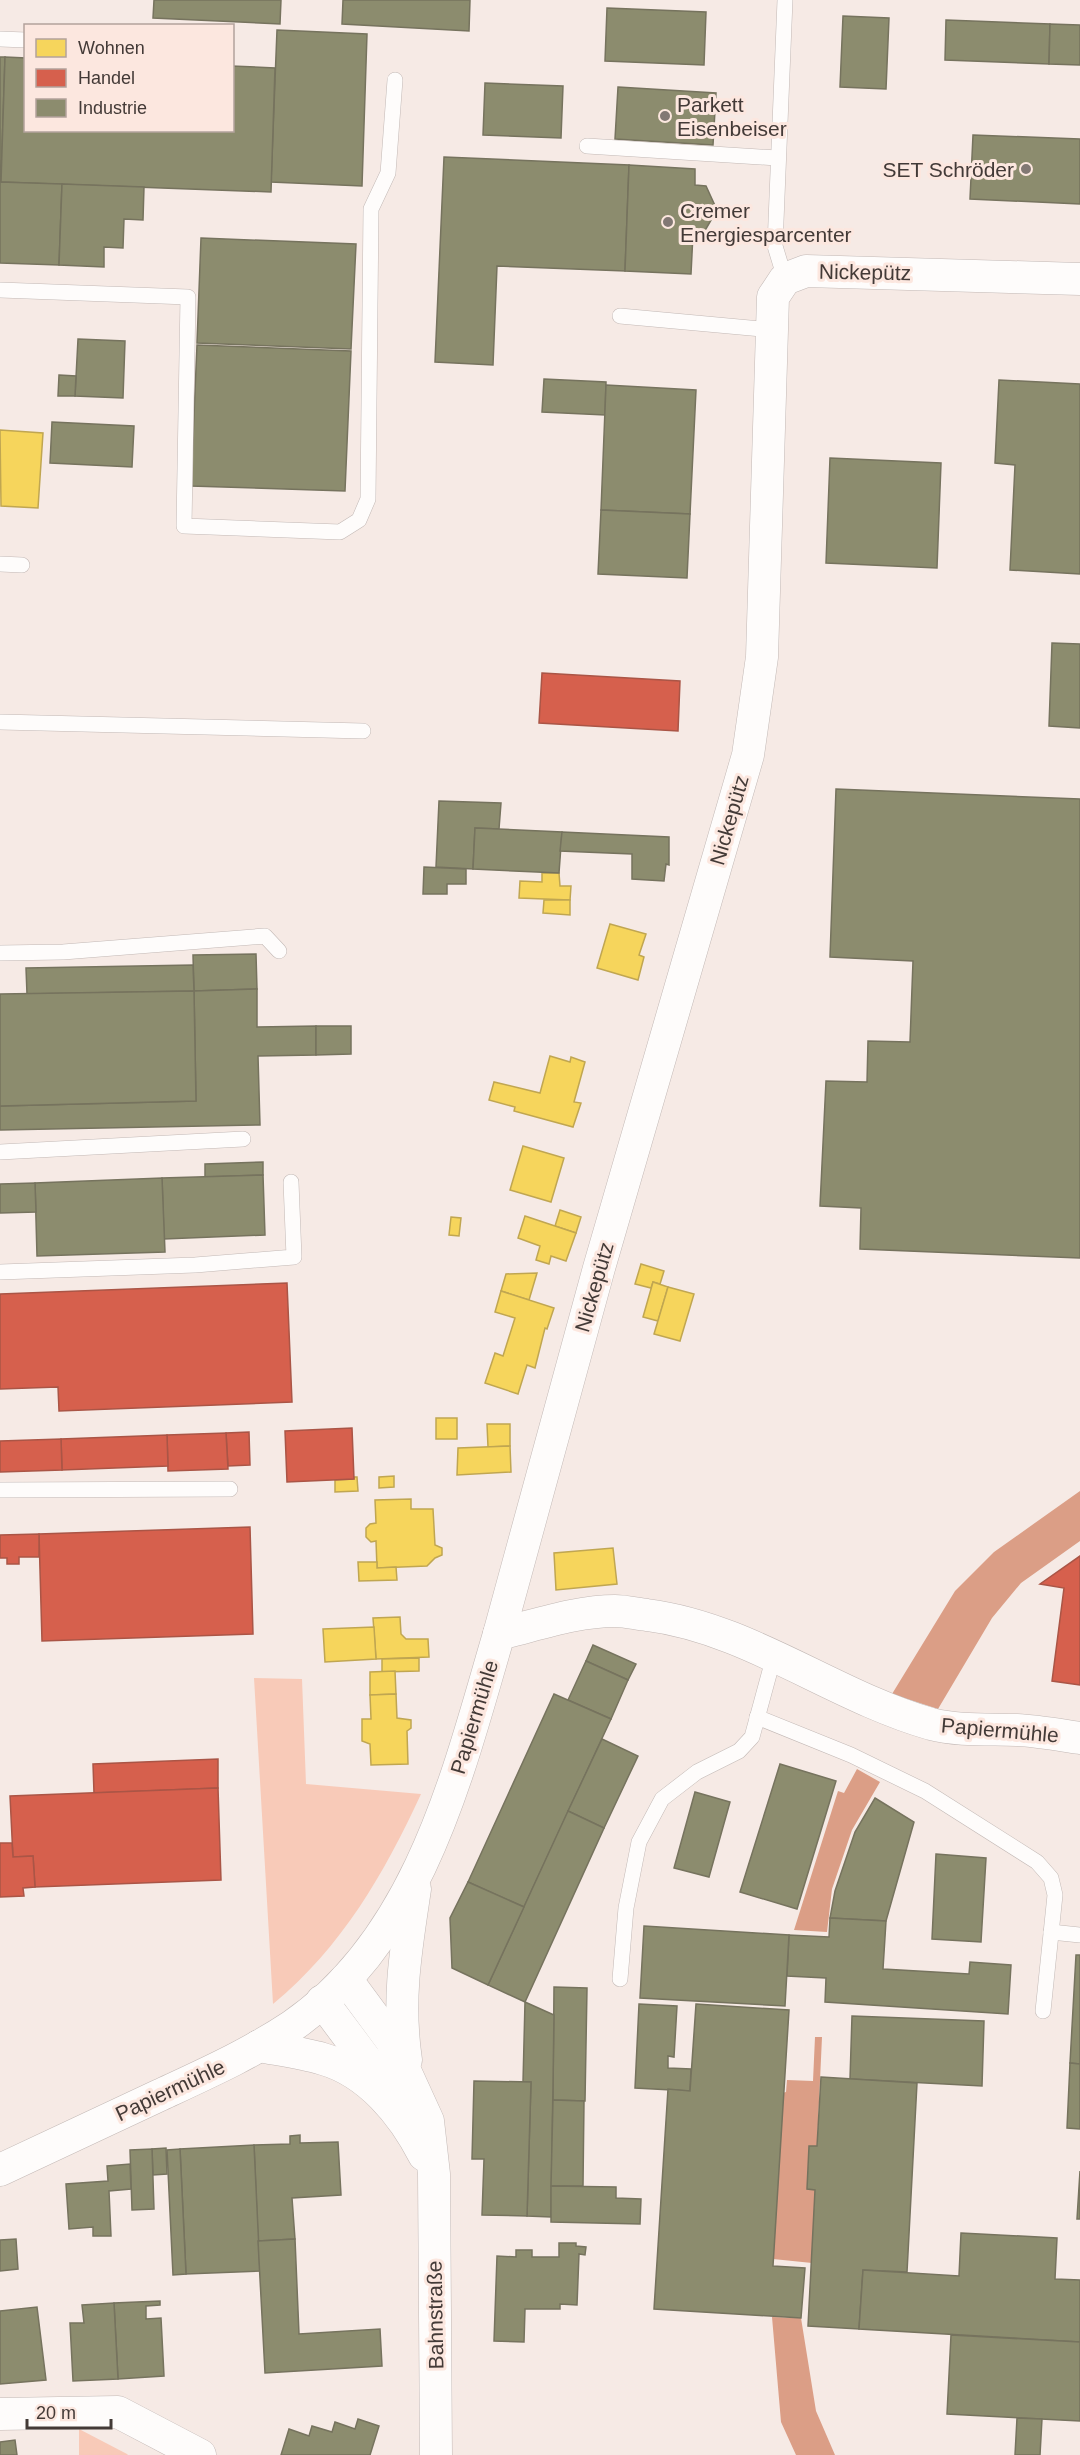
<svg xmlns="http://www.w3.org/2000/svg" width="1080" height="2455" font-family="Arial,sans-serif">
  <rect width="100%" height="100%" fill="#f6eae5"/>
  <!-- green -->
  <g fill="#f8cab8">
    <path d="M254 1678 302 1679 306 1784 421 1794C384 1874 342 1947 273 2004Z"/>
    <path d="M79 2429 127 2454 128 2455H79Z"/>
  </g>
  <!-- water -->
  <g fill="#db9e86">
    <path d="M1080 1491V1541L1021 1583 992 1618 938 1709 892 1694 955 1591 994 1552Z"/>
    <path d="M857 1769 880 1782 852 1830 832 1889 827 1932 794 1930 838 1791 844 1793Z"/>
    <path d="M815 2037H822L817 2146H809L807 2189 815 2190 812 2263 773 2259 782 2093 786 2092 787 2080 813 2081Z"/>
    <path d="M772 2317 801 2318 816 2411 835 2455H796L781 2422Z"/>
  </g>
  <!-- homes -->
  <g fill="#f6d55c" stroke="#c0a651" stroke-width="1.5">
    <path d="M0 430 43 433 38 508 1 506Z"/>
    <path d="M542 873H559L560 886H571L570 900 519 898 520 881 542 882Z"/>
    <path d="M544 900H570V915L543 913Z"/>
    <path d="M610 924 646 934 639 955 644 957 638 980 597 968Z"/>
    <path d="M550 1056 570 1062 571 1057 585 1062 574 1102 581 1103 573 1127 514 1111 515 1107 489 1100 494 1082 540 1093Z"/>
    <path d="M523 1146 564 1158 551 1202 510 1190Z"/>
    <path d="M560 1210 581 1217 576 1233 555 1226Z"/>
    <path d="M525 1216 576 1233 566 1261 551 1256 549 1264 536 1260 540 1246 518 1238Z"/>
    <path d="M451 1217 461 1218 459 1236 449 1235Z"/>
    <path d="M641 1264 664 1271 660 1284 653 1282 651 1288 635 1284Z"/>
    <path d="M537 1273 529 1300 501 1291 506 1274Z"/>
    <path d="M653 1282 668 1287 658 1321 643 1317Z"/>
    <path d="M668 1287 694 1294 680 1341 654 1334Z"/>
    <path d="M501 1291 554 1308 547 1329 545 1328 535 1368 527 1365 518 1394 485 1383 495 1353 503 1356 515 1318 495 1312Z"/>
    <rect x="436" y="1418" width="21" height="21"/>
    <path d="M487 1424H510V1446L488 1447Z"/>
    <path d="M510 1446 511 1472 457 1475 458 1448Z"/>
    <path d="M394 1476V1487L379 1488V1477Z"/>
    <path d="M354 1477H357L358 1491 335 1492V1480L354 1479Z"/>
    <path d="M411 1499V1509H433L435 1545 442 1548V1555L435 1558 427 1566 377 1568 376 1541 371 1542 366 1537V1528L370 1524 376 1523 375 1500Z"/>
    <path d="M613 1548 617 1584 556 1590 554 1553Z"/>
    <path d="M358 1562H377V1568L396 1567 397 1580 359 1581Z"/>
    <path d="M400 1617 401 1634 406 1639H428L429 1657 376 1659 373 1618Z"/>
    <path d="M374 1627 376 1659 325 1662 323 1629Z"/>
    <path d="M419 1658V1671L382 1672V1659Z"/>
    <path d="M395 1671 396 1694 370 1695V1672Z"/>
    <path d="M396 1694 397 1718 411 1720V1728L407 1731 408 1764 371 1765 370 1744 362 1741V1719H371L370 1695Z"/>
  </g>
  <!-- shops -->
  <g fill="#d6604d" stroke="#aa5546" stroke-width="1.5">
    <path d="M542 673 680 681 678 731 539 723Z"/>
    <path d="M287 1283 292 1402 59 1411 58 1387 0 1389V1294Z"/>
    <path d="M352 1428 354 1479 287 1482 285 1431Z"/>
    <path d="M249 1432 250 1465 228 1466 226 1433Z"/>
    <path d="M226 1433 228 1469 168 1471 167 1435Z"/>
    <path d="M167 1435 168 1466 62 1470 61 1439Z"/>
    <path d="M61 1439 62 1470 0 1472V1441Z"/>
    <path d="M250 1527 253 1634 42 1641 39 1534Z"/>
    <path d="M39 1534V1557H19V1564H7V1558H0V1535Z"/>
    <path d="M1080 1556V1685L1052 1681 1064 1588 1040 1584Z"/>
    <path d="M218 1759V1788L94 1793 93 1764Z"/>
    <path d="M218 1788 221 1880 35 1887 33 1856 13 1857 10 1796Z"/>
    <path d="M0 1843H12L13 1857 33 1856 35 1887 23 1888 24 1896 0 1897Z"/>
  </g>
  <!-- industry -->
  <g fill="#8c8c6e" stroke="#76735e" stroke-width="1.5">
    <path d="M154 0H281L280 24 153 18Z"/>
    <path d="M343 0H470L469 31 342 24Z"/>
    <path d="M607 8 706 12 704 65 605 61Z"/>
    <path d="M843 16 889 18 886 89 840 87Z"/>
    <path d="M946 20 1050 24 1049 64 945 60Z"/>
    <path d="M1050 24 1080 25V65L1049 64Z"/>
    <path d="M277 30 367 34 362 186 271 182Z"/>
    <path d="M0 57H5L1 182H0Z"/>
    <path d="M5 57 26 58V130H232V66L275 68 271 192 1 182Z"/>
    <path d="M485 83 563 86 561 138 483 135Z"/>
    <path d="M618 87 716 93 713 145 615 139Z"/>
    <path d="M973 135 1080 139V204L970 199Z"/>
    <path d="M444 157 629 165 625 271 497 266 493 365 435 362Z"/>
    <path d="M629 165 695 169V185L706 186 717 210 703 234H693L691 274 625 271Z"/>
    <path d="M0 182 62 184 59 265 0 263Z"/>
    <path d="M62 184 144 187 143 220 124 219 123 248 104 247V267L59 265Z"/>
    <path d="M201 238 356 244 351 349 197 343Z"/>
    <path d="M78 339 125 341 123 398 75 396Z"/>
    <path d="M197 345 351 351 345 491 191 486Z"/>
    <path d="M59 375 76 376 75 396H58Z"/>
    <path d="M544 379 606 382 605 415 542 412Z"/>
    <path d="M999 380 1080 384V574L1010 570 1015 465 995 463Z"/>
    <path d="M606 385 696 390 690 514 601 510Z"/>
    <path d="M52 422 134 426 132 467 50 463Z"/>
    <path d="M830 458 941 463 937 568 826 563Z"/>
    <path d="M601 510 690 514 687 578 598 574Z"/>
    <path d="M1052 643 1080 644V728L1049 726Z"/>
    <path d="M836 789 1080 799V1258L860 1249 861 1208 820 1206 826 1081 867 1082 868 1041 910 1042 913 961 830 957Z"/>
    <path d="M439 801 501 803 499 829 475 828 473 869 436 867Z"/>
    <path d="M475 828 562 832 559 873 473 869Z"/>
    <path d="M562 832 669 837V865L666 864 664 881 632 879V854L560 851Z"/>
    <path d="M424 867 466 869V884H447V894H423Z"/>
    <path d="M256 954 257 989 194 991 193 955Z"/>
    <path d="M193 965 194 991 27 994 26 968Z"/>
    <path d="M257 989V1027L316 1026V1055L258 1056 260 1125 0 1130V1106L196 1101 194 991Z"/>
    <path d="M194 991 196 1101 0 1106V994Z"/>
    <path d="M316 1026H351V1054L316 1055Z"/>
    <path d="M263 1162V1175L205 1177V1164Z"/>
    <path d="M263 1175 265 1235 164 1239 162 1178Z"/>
    <path d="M162 1178 165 1252 37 1256 35 1183Z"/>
    <path d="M35 1183 36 1212 0 1213V1184Z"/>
    <path d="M593 1645 636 1664 628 1680 586 1661Z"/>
    <path d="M586 1661 628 1680 611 1719 568 1700Z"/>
    <path d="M554 1694 611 1719 524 1907 468 1882Z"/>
    <path d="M602 1739 638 1756 604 1828 568 1811Z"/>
    <path d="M780 1764 836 1781 797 1909 740 1892Z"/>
    <path d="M695 1792 730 1802 709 1877 674 1868Z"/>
    <path d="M875 1798 914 1822 886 1921 830 1918 835 1891 855 1832Z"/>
    <path d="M568 1811 604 1828 525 2002 488 1985Z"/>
    <path d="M936 1854 986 1858 981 1942 932 1939Z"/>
    <path d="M468 1882 524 1907 488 1985 452 1968 450 1918Z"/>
    <path d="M830 1918 886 1921 883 1969 969 1974 970 1962 1011 1965 1008 2014 825 2002 826 1978 787 1976 789 1935 829 1937Z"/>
    <path d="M644 1926 789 1935 785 2006 640 1998Z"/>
    <path d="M1076 1955H1080V2064L1070 2063Z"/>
    <path d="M554 1987 587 1988 585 2101 553 2100Z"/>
    <path d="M525 2002 554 2015 551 2217 527 2216 531 2082H523Z"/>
    <path d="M639 2004 677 2006 674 2057 668 2056V2068L691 2069 690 2091 635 2088Z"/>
    <path d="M696 2004 789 2010 773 2266 805 2268 801 2318 654 2309 668 2089 690 2091Z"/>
    <path d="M852 2016 984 2021 982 2086 850 2079Z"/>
    <path d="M1070 2063 1080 2064V2129L1067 2128Z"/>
    <path d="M821 2077 917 2083 907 2272 863 2270 859 2329 808 2326 815 2190 807 2189 809 2146H817Z"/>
    <path d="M474 2081 531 2082 527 2216 482 2215 484 2159H472Z"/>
    <path d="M553 2100 584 2101 583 2186H551Z"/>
    <path d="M300 2135V2143L338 2142 341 2195 292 2198 295 2239 258 2241 254 2145 290 2144V2136Z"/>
    <path d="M254 2145 260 2271 186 2274 180 2149Z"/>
    <path d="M166 2148 167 2174 153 2175 152 2149Z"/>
    <path d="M152 2149 154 2209 132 2210 130 2150Z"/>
    <path d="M180 2149 186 2274 173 2275 167 2150Z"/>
    <path d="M130 2164 131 2189 109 2191 111 2236H93V2227L69 2229 66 2184 108 2181 107 2166Z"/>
    <path d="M1080 2171V2219H1077Z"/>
    <path d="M551 2186 616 2187V2198L641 2199 640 2224 551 2222Z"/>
    <path d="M961 2233 1057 2238 1055 2279 1080 2280V2342L859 2329 863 2270 959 2276Z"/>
    <path d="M16 2239 18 2269 0 2271V2240Z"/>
    <path d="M295 2239 299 2334 380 2329 382 2366 265 2373 258 2241Z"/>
    <path d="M559 2243H576V2246L586 2247 585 2255 579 2254 577 2305 560 2304V2309H525L524 2342 494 2341 497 2256 516 2257V2250H532V2257H559Z"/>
    <path d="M160 2301V2305L146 2306V2319L161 2318 164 2376 118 2379 114 2303Z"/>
    <path d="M114 2303 118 2379 73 2381 70 2323H84L82 2305Z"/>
    <path d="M37 2307 46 2380 0 2384V2311Z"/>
    <path d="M951 2335 1080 2342V2421L947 2414Z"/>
    <path d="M1017 2418 1042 2419 1040 2455H1015Z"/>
    <path d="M358 2419 379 2426 370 2455H281L289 2429 309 2436 312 2426 332 2432 335 2422 355 2429Z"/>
    <path d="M15 2440 17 2455H0V2442Z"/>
  </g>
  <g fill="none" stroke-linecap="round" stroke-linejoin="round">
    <defs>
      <g id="lane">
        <path d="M785 0 775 246 785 279"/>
        <path d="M0 39 26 40"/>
        <path d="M587 146 777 158"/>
        <path d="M0 290 188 297 184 526 340 532 359 520 368 499 371 209 388 173 395 80"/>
        <path d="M620 316 772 330"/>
        <path d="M0 564 22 565"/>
        <path d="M0 722 363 731"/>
        <path d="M0 953 63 952 265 936 279 951"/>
        <path d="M0 1152 243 1139"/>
        <path d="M0 1272 195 1265 294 1257 291 1182"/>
        <path d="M0 1490 230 1489"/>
        <path d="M757 1717 851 1755 925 1791 1037 1862 1051 1878 1055 1895 1043 2011"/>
        <path d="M1051 1932 1080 1935"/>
        <path d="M620 1979 626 1908 639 1842 662 1799 697 1772 739 1751 752 1737 774 1656"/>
      </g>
      <g id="street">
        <path d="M499 1634 599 1268 748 755 762 657 773 297 785 279 806 271 1080 279"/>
        <path d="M346 1979 391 2040 428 2121 434 2174 436 2455"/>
        <path d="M322 2001 384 2084"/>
        <path d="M259 2046C280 2050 302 2053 323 2059 369 2072 403 2114 424 2155"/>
        <path d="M406 2060C397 1999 406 1949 415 1889"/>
        <path d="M0 2170C53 2145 107 2120 160 2095 205 2074 250 2054 292 2026 420 1938 458 1773 499 1634 537 1625 576 1611 615 1611 626 1611 637 1614 647 1615 749 1628 833 1696 931 1724 958 1731 988 1729 1017 1730 1038 1731 1059 1735 1080 1738"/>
        <path d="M0 2414 118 2412 200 2455"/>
      </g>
    </defs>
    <!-- lane casing -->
    <use href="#lane" stroke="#c2b8b5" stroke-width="16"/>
    <!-- street casing -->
    <use href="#street" stroke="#c2b8b5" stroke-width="33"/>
    <!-- lane -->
    <use href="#lane" stroke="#fefcfb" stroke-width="15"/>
    <!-- street -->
    <use href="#street" stroke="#fefcfb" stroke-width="32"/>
  </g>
  <!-- markers -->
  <g fill="#827874" stroke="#fce7df" stroke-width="2">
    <circle cx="665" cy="116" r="6"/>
    <circle cx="1026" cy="169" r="6"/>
    <circle cx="668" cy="222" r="6"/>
  </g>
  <g text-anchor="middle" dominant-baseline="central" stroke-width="6" stroke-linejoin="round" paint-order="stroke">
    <!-- poi labels -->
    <g font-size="21" fill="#433a37" stroke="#fce7df" text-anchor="start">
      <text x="677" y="104">Parkett<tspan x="677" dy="24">Eisenbeiser</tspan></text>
      <text x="1014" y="169" text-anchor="end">SET Schröder</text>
      <text x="680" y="210">Cremer<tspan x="680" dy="24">Energiesparcenter</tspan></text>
    </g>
    <!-- street labels -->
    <g font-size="21" fill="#433a37" stroke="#fce7df">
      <text transform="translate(865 272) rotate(1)">Nickepütz</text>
      <text transform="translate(729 820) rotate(-74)">Nickepütz</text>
      <text transform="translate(594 1287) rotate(-74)">Nickepütz</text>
      <text transform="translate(474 1717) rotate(-73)">Papiermühle</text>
      <text transform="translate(1000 1730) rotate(5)">Papiermühle</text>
      <text transform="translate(170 2090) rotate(-25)">Papiermühle</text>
      <text transform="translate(435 2315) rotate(-91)">Bahnstraße</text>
    </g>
  </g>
  <!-- legend -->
  <rect x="24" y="24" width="210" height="108" fill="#fce7df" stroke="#b2a29c" stroke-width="1.5"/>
  <rect x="36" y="39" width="30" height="18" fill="#f6d55c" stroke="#b2a29c" stroke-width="1.5"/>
  <text x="78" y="54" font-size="18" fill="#433a37">Wohnen</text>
  <rect x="36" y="69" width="30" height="18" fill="#d6604d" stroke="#b2a29c" stroke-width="1.5"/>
  <text x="78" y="84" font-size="18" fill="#433a37">Handel</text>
  <rect x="36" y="99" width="30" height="18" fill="#8c8c6e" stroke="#b2a29c" stroke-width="1.5"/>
  <text x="78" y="114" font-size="18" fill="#433a37">Industrie</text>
  <!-- scale -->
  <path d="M27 2419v9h84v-9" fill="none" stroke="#433a37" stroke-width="3"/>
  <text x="36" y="2419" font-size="18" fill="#433a37" stroke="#fce7df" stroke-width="4.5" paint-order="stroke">20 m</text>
</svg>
